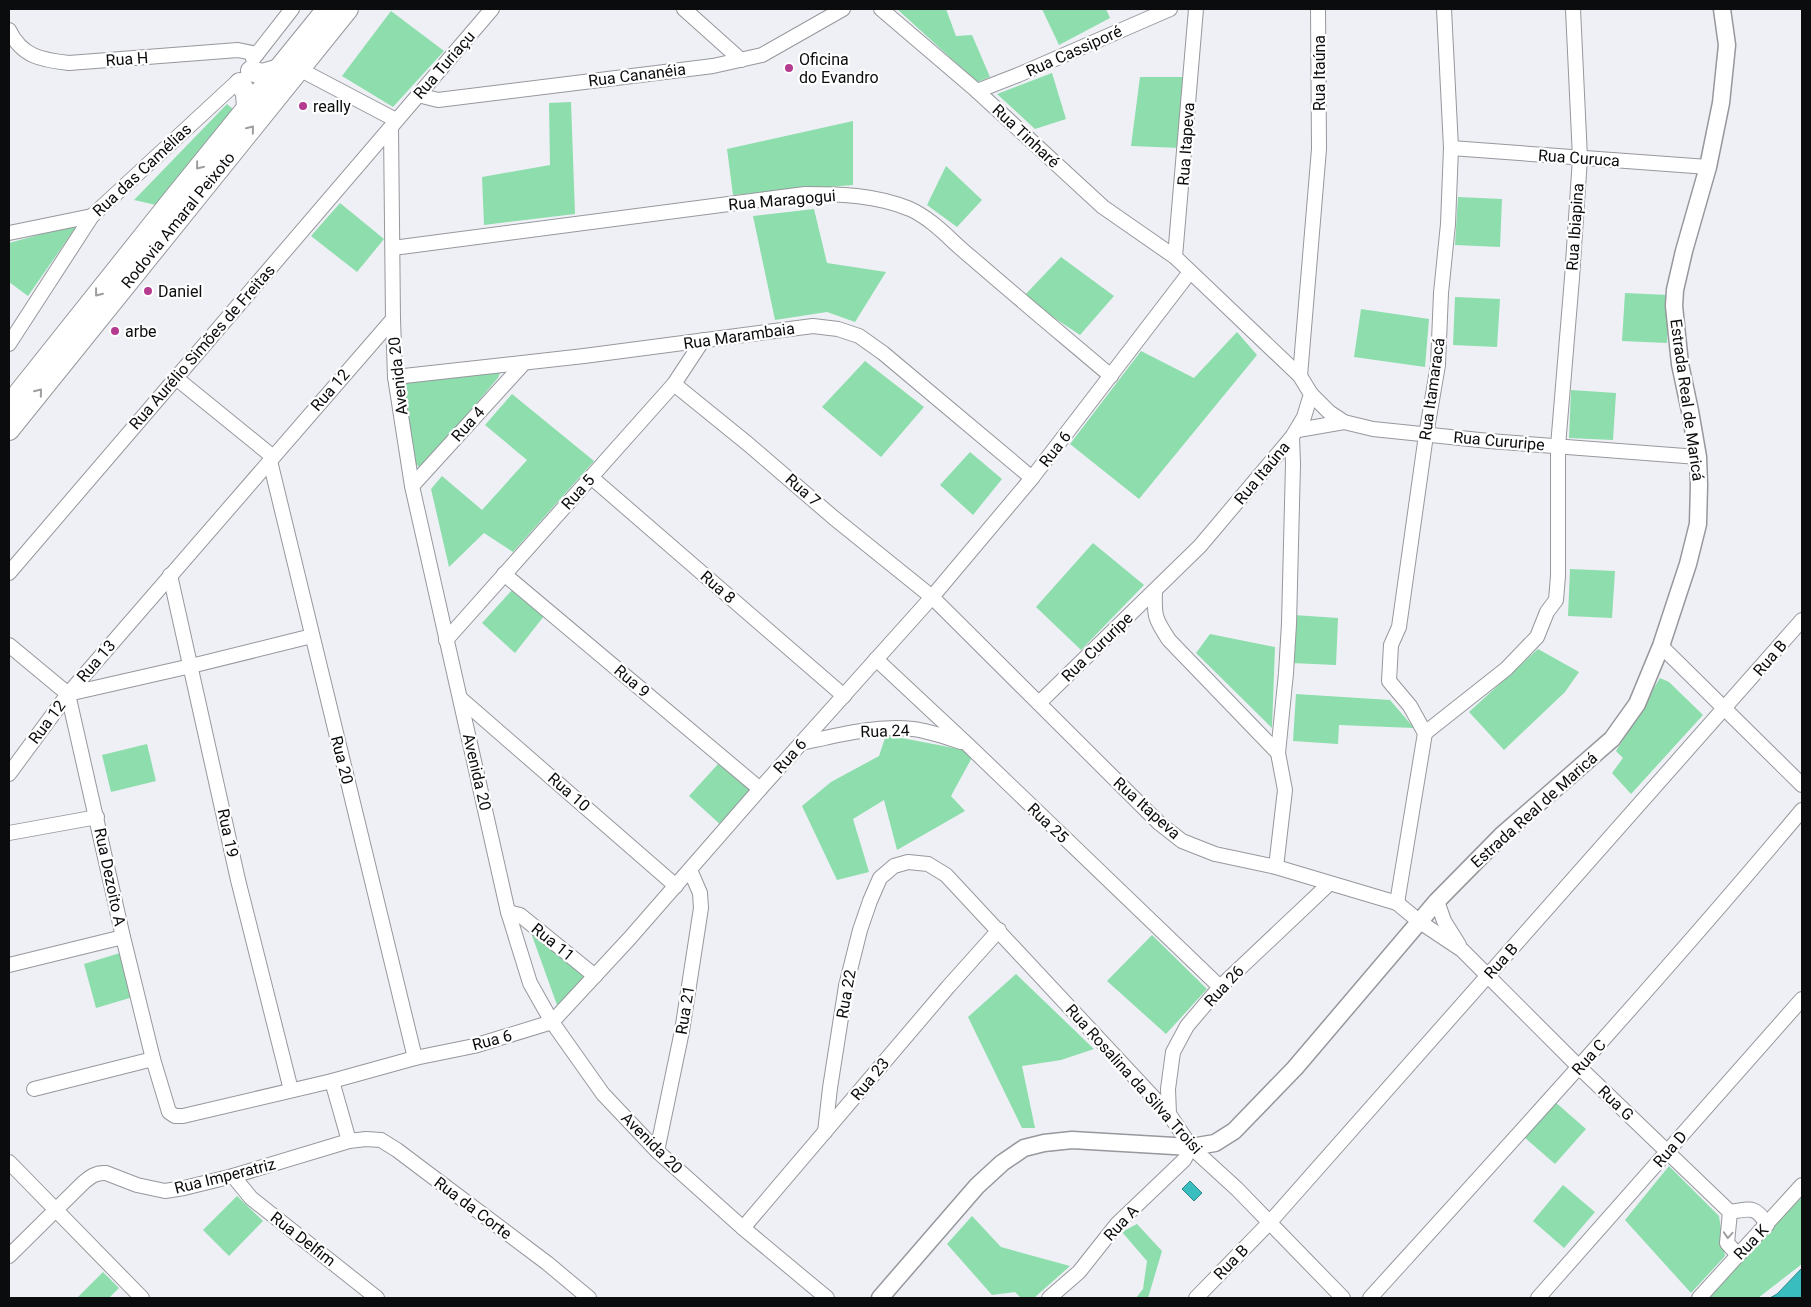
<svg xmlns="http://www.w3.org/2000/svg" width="1811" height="1307" font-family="Roboto,sans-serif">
  <rect width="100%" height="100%" fill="#eef0f6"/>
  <!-- green -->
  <g fill="#8ddeac">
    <path d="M897 9H946L956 36 972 35 990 77 977 82Z"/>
    <path d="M1042 9H1106L1110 18 1059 45Z"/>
    <path d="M391 11 444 51 393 107 342 76Z"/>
    <path d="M1052 73 1066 119 1035 129 997 94Z"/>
    <path d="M1140 77H1187L1180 148 1131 146Z"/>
    <path d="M571 102 575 214 484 225 482 177 550 165 549 103Z"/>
    <path d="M227 104 233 109 156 205 134 200Z"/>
    <path d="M853 121V185L733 195 727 149Z"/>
    <path d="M946 166 982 200 957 227 927 205Z"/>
    <path d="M1458 197 1502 199 1500 247 1455 245Z"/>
    <path d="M340 203 384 239 357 272 311 236Z"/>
    <path d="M814 209 827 263 886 272 855 322 827 312 775 320 753 216Z"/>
    <path d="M78 224 28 296 9 282V243Z"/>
    <path d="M1061 257 1114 296 1080 335 1023 297Z"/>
    <path d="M1625 293 1669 295 1667 343 1622 341Z"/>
    <path d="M1455 297 1500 299 1497 347 1453 345Z"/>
    <path d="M1361 309 1429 319 1425 367 1354 357Z"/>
    <path d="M1237 332 1257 355 1139 499 1070 444 1141 351 1194 378Z"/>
    <path d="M865 361 924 407 881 457 822 407Z"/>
    <path d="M497 369 500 373 498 378 423 466 419 467 416 464 401 389 404 383Z"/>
    <path d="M1571 390 1616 393 1613 440 1569 438Z"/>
    <path d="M512 394 594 461 513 552 484 533 449 567 431 489 442 476 482 510 527 460 485 425Z"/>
    <path d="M970 452 1002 479 973 515 940 485Z"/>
    <path d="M1093 543 1144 585 1081 650 1036 607Z"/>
    <path d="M1570 569 1615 571 1612 618 1568 616Z"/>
    <path d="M512 590 544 616 515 653 482 623Z"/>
    <path d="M1294 615 1338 618 1336 665 1291 663Z"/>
    <path d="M1210 634 1275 647 1272 728 1196 653Z"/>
    <path d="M1538 649 1579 672 1565 692 1504 750 1469 712Z"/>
    <path d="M1660 678 1669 682 1703 715 1631 794 1612 773 1623 758 1616 751Z"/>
    <path d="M1296 694 1390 700 1414 728 1339 725 1338 744 1293 741Z"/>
    <path d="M886 735 975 752 951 796 965 811 897 850 884 800 853 819 869 872 837 880 802 806 831 782 879 756Z"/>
    <path d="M147 744 156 781 111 792 102 755Z"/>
    <path d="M719 763 752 789 722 826 689 796Z"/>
    <path d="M530 930 586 976 557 1005Z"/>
    <path d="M1152 935 1207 989 1166 1034 1107 981Z"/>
    <path d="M120 953 133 997 96 1008 84 964Z"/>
    <path d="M1016 974 1094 1049 1061 1060 1022 1066 1035 1128H1022L968 1017Z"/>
    <path d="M1554 1101 1586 1129 1555 1164 1524 1137Z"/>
    <path d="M1669 1166 1719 1216 1725 1256 1691 1293 1625 1220Z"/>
    <path d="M1563 1185 1595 1212 1564 1248 1533 1221Z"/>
    <path d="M237 1196 263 1221 229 1256 203 1230Z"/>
    <path d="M1802 1197V1264L1758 1298H1709L1751 1250Z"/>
    <path d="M972 1216 1001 1247 1070 1266 1034 1298H1021L1015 1292 992 1295 947 1244Z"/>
    <path d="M1137 1224 1162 1251 1148 1298H1136L1143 1289 1147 1261 1122 1232Z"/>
    <path d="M103 1272 119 1288 109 1298H77Z"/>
  </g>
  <!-- water -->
  <g fill="#3abdbe" stroke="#2c8889">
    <path d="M1190 1181 1202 1193 1194 1201 1182 1189Z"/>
    <path d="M1802 1268V1298H1770L1777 1294Z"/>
  </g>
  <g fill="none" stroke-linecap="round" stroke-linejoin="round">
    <defs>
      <g id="minor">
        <path d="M684 9 741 60"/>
        <path d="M881 9 977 91 1103 207 1175 257"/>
        <path d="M9 30C22 57 42 60 69 63L238 50 257 54"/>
        <path d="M253 59 292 9"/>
        <path d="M299 69 396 120"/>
        <path d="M977 91 1018 75 1170 9"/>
        <path d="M418 95 438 100 713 66 762 55 843 9"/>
        <path d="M391 128 393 319 395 377 412 486 508 912 530 983 552 1022 603 1094 657 1151 743 1228 827 1298"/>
        <path d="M1451 148 1708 167"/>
        <path d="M9 233 92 216"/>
        <path d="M393 248 805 194C842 194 876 195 910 209 934 220 952 242 972 258 1018 298 1065 337 1111 376"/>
        <path d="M9 344 92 216 238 81"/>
        <path d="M1300 376 1319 149 1318 9"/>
        <path d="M395 377 584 356 813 326 838 329 859 336 883 353 1032 478"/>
        <path d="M176 378 272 456"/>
        <path d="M674 384 748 444 834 518 932 597 1159 823 1182 841 1215 854 1276 867 1397 903 1420 922 1462 950 1580 1068 1730 1212 1727 1243 1738 1255"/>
        <path d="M1311 394 1329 412 1344 422 1373 429 1489 441 1698 457"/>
        <path d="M1298 430 1344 422"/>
        <path d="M270 461 415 1058"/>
        <path d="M591 477 844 696"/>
        <path d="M412 486 524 363"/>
        <path d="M9 573 492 9"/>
        <path d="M504 574 760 789"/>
        <path d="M170 575 238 880 291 1090"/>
        <path d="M1155 591C1154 616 1155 619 1169 640L1278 753 1285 790 1276 867"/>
        <path d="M446 640 674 384 703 340"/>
        <path d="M9 645 68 694"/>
        <path d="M1661 646 1802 785"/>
        <path d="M876 659 967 744 1220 987"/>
        <path d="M68 694 123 937 153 1059 169 1112 175 1116H183L332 1081 415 1058 474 1046 552 1022 629 939 760 789 932 597 1032 478 1190 272"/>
        <path d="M68 694 191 666 312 636"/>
        <path d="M461 699 676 886"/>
        <path d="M1039 703 1200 546 1292 437 1304 417 1311 394 1300 376 1175 257 1196 9"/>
        <path d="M1425 733 1506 669 1537 637 1547 612 1556 600 1558 576V446L1572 278 1580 158 1573 9"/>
        <path d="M802 743C838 735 875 725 913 729 929 731 946 737 961 742"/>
        <path d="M1278 753 1286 673 1289 624 1293 464 1292 437"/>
        <path d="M9 774 68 694 393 319"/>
        <path d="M9 833 97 817"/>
        <path d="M1437 901 1444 921 1459 945"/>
        <path d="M1397 903 1425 733 1410 706 1389 681 1391 645 1399 627 1426 435 1438 365 1441 293 1448 224 1451 148 1444 9"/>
        <path d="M508 912 520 915 595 976"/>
        <path d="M9 965 123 937"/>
        <path d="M332 1081 349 1141"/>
        <path d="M34 1089 153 1059"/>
        <path d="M1169 1114 1168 1089 1173 1052 1187 1026 1220 987 1329 884"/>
        <path d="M825 1132 830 1088 846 986 860 930 870 901 880 878 894 866 908 862 928 864 946 875 1169 1114 1191 1147 1237 1189 1343 1298"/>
        <path d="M657 1151 682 1031 701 908 700 893 690 870"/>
        <path d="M9 1162 142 1298"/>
        <path d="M233 1176 251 1198 377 1298"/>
        <path d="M1730 1212C1750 1209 1756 1205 1767 1225"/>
        <path d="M743 1228 948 987 999 930"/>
        <path d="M9 1256 83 1183C90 1177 96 1172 106 1173L137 1185 165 1191 184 1188 233 1176 349 1141 366 1139 381 1140 397 1150 547 1263 589 1298"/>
        <path d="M1049 1298 1079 1272 1117 1224 1184 1160 1191 1147"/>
        <path d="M1196 1298 1270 1222 1802 620"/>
        <path d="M1370 1298C1516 1137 1662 977 1802 810"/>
        <path d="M1538 1298 1802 999"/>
        <path d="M1699 1298 1802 1185"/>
      </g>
      <path id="major" d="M880 1298 977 1186 1002 1163 1024 1148 1044 1143 1072 1140 1191 1147 1215 1143 1234 1131 1295 1068 1437 901 1502 835 1612 739 1637 704 1661 646 1688 564 1698 524 1699 485 1698 457 1690 411 1680 364 1674 306 1675 290 1684 251 1708 167 1721 103 1727 45 1722 9"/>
      <g id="highway">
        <path d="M251 71 262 74 279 69"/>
        <path d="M240 83 246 93 247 108"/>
        <path d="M9 405 173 199 327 9"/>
        <path d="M9 430 348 9"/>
      </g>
    </defs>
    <!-- minor casing -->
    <use href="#minor" stroke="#96989d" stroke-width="16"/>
    <!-- major casing -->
    <use href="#major" stroke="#96989d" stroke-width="19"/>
    <!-- highway casing -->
    <use href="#highway" stroke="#96989d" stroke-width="22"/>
    <!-- minor -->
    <use href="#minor" stroke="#fff" stroke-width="14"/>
    <!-- major -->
    <use href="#major" stroke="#fff" stroke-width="16"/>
    <!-- highway -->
    <use href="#highway" stroke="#fff" stroke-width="20"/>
  </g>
  <!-- one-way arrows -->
  <defs><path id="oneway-chevron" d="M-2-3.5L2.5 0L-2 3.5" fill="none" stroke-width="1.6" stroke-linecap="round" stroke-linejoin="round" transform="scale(1.25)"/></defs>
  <g stroke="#9d9e9f">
    <use href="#oneway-chevron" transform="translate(251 129) rotate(-51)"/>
    <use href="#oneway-chevron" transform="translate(199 166) rotate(129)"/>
    <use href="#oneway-chevron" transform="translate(98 293) rotate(128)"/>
    <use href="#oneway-chevron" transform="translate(39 392) rotate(-51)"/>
    <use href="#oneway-chevron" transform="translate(1728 1235) rotate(94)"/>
  </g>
  <!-- markers -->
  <g fill="#b43b8e" stroke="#fff" stroke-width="2">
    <circle cx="789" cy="68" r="5"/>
    <circle cx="303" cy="106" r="5"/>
    <circle cx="148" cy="291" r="5"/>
    <circle cx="115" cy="331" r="5"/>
  </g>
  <g text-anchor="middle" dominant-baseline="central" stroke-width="4.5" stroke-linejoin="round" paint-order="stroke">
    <!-- street labels -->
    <g font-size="16" fill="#0b0c0e" stroke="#fff">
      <text transform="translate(1074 51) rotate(-24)">Rua Cassiporé</text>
      <text transform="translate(127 59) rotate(-4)">Rua H</text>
      <text transform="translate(444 65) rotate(-49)">Rua Turiaçu</text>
      <text transform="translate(1319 73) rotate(-90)">Rua Itaúna</text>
      <text transform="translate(637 75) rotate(-7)">Rua Cananéia</text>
      <text transform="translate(1026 136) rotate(43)">Rua Tinharé</text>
      <text transform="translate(1186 144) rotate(-86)">Rua Itapeva</text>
      <text transform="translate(1579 158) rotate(4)">Rua Curuca</text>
      <text transform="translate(142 170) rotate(-43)">Rua das Camélias</text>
      <text transform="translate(782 200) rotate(-5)">Rua Maragogui</text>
      <text transform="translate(178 220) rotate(-51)">Rodovia Amaral Peixoto</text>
      <text transform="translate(1575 227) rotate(-86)">Rua Ibiapina</text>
      <text transform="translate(739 336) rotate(-8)">Rua Marambaia</text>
      <text transform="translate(202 347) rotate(-49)">Rua Aurélio Simões de Freitas</text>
      <text transform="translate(398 376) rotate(-96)">Avenida 20</text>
      <text transform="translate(1432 389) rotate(-82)">Rua Itamaracá</text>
      <text transform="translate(330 390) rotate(-49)">Rua 12</text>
      <text transform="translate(1687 400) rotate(82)">Estrada Real de Maricá</text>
      <text transform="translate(468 424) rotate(-48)">Rua 4</text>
      <text transform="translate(1499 441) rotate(5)">Rua Cururipe</text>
      <text transform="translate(1055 449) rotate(-52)">Rua 6</text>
      <text transform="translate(1262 473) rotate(-50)">Rua Itaúna</text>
      <text transform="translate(803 490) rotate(41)">Rua 7</text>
      <text transform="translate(578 492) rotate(-48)">Rua 5</text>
      <text transform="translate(718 587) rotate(41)">Rua 8</text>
      <text transform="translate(1097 647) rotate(-44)">Rua Cururipe</text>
      <text transform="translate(1770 658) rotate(-49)">Rua B</text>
      <text transform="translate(96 661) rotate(-49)">Rua 13</text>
      <text transform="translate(632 681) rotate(40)">Rua 9</text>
      <text transform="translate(47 722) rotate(-53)">Rua 12</text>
      <text transform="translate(885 731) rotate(-2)">Rua 24</text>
      <text transform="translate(790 756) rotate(-48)">Rua 6</text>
      <text transform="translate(342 760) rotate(76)">Rua 20</text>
      <text transform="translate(477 772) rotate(77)">Avenida 20</text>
      <text transform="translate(569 792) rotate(41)">Rua 10</text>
      <text transform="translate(1147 808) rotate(42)">Rua Itapeva</text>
      <text transform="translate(1534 810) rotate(-42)">Estrada Real de Maricá</text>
      <text transform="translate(1048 823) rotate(44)">Rua 25</text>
      <text transform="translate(228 833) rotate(78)">Rua 19</text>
      <text transform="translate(110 877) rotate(78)">Rua Dezoito A</text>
      <text transform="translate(553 942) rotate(39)">Rua 11</text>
      <text transform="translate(1501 961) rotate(-48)">Rua B</text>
      <text transform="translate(1224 986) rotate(-47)">Rua 26</text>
      <text transform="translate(846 994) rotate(-80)">Rua 22</text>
      <text transform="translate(685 1010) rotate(-81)">Rua 21</text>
      <text transform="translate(492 1040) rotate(-15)">Rua 6</text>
      <text transform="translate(1589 1057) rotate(-48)">Rua C</text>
      <text transform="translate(870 1079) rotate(-50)">Rua 23</text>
      <text transform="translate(1134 1079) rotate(48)">Rua Rosalina da Silva Troisi</text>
      <text transform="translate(1616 1103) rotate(44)">Rua G</text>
      <text transform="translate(652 1143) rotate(45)">Avenida 20</text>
      <text transform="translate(1670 1149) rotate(-49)">Rua D</text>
      <text transform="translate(225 1176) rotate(-14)">Rua Imperatriz</text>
      <text transform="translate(473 1208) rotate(37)">Rua da Corte</text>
      <text transform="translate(1121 1223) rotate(-47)">Rua A</text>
      <text transform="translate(303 1239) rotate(38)">Rua Delfim</text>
      <text transform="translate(1751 1242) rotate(-46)">Rua K</text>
      <text transform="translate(1231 1262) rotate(-46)">Rua B</text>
    </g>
    <!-- poi labels -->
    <g font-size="16" fill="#0b0c0e" stroke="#fff" text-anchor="start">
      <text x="799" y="59">Oficina<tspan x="799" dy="18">do Evandro</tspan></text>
      <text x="313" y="106">really</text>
      <text x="158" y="291">Daniel</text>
      <text x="125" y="331">arbe</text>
    </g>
  </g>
  <!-- border -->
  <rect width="1811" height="1307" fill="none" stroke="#0b0c0e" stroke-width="20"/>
</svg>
